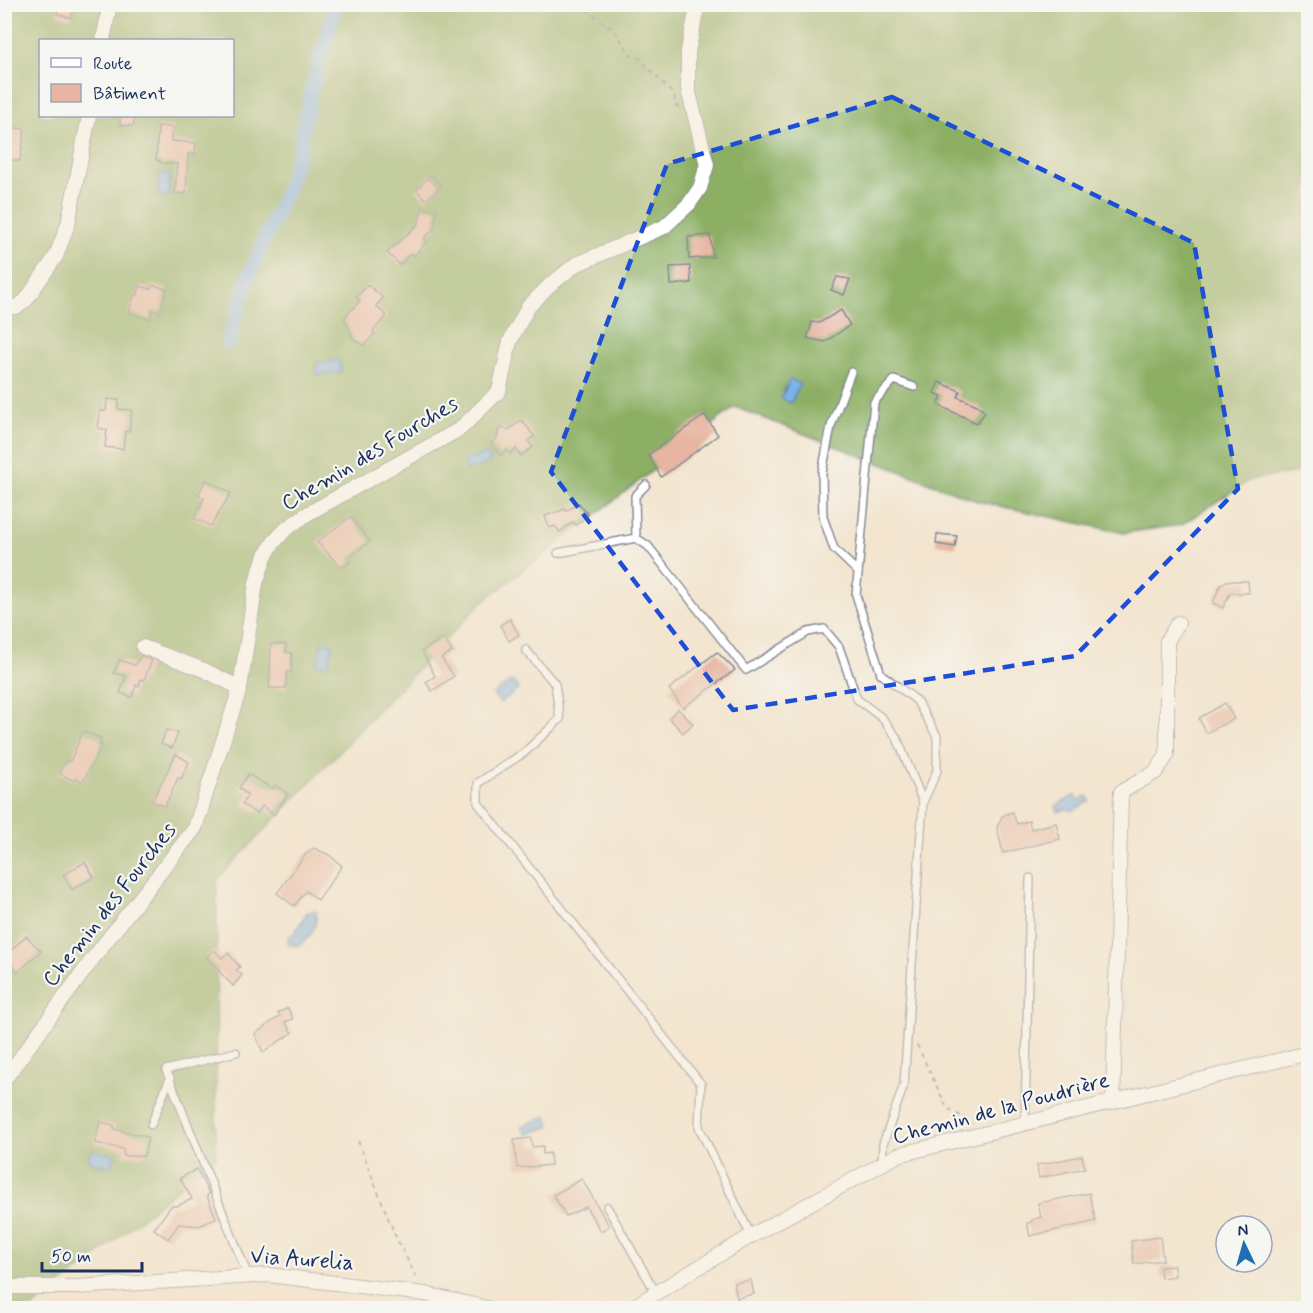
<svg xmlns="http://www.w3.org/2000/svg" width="1313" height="1313" font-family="Mynerve,sans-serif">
  <rect width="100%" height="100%" fill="#f6f6f2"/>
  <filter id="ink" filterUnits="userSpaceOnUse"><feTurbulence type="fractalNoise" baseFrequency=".0167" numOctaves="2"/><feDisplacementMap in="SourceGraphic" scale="12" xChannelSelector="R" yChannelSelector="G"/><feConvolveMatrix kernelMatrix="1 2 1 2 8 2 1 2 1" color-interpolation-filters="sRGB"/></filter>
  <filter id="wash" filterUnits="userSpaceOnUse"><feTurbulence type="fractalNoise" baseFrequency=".008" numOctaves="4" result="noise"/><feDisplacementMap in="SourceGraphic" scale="24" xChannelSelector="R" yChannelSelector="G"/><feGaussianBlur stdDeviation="1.35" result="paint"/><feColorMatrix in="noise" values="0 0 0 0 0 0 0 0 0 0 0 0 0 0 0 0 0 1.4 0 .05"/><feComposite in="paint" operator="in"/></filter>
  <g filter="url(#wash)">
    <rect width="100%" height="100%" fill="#f3e5cf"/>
    <!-- forest -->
    <path fill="#8caf63" stroke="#546f60" stroke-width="1.5" fill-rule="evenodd" d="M5 5H1308V470L1250 480 1181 525 1124 533 977 501 735 407 481 603 217 880 216 1157 33 1308H5ZM40 40H232V116H40Z"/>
    <!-- water -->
    <g fill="#77afe6" stroke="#496fa2" stroke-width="1.5">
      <path d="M159 173 170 174 169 196H158Z"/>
      <path d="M339 360 341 372 317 375 316 363Z"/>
      <path d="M790 379 800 384 791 403 781 398Z"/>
      <path d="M486 454 491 458 489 463 467 471 464 461Z"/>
      <path d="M322 642 333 644 328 666 317 664Z"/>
      <path d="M512 681 519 689 500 703 493 694Z"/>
      <path d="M1075 795 1078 800 1087 796 1090 801 1073 811 1066 809 1058 812 1056 806Z"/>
      <path d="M316 911C318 926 310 938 298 946L289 945 288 938 296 931 307 912Z"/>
      <path d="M547 1116 550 1126 527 1135 522 1126Z"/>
      <path d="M94 1150 115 1155 111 1167 90 1162 88 1155Z"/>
    </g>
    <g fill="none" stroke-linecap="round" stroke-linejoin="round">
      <!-- canal -->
      <path stroke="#77afe6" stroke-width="14" d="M228 342 248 278 289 184 298 156 310 95 336 4"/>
    </g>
    <g id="blocks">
      <!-- building -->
      <g fill="#e7b5a2">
        <path d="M59 4H75L71 18 57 14Z"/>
        <path d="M120 116H134V126L120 125Z"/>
        <path d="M158 126 172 127 171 141 196 143 195 155 188 154 186 194 175 193 177 164 160 163V160H156Z"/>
        <path d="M4 127 25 129 20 161 4 159Z"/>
        <path d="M431 175 441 185 426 200 416 190Z"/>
        <path d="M422 208 437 210 434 229 424 238 428 241 414 256 411 253 400 265 387 253 419 223Z"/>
        <path d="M710 235 713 257 689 259 688 237Z"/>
        <path d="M690 266 691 283 671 285 670 267Z"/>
        <path d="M837 277 850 279 844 295 831 290Z"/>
        <path d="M152 285 167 289 160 313 152 310 150 319 129 313 134 295 137 296 140 286 151 289Z"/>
        <path d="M368 285 383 298 376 306 387 316 373 331 375 334 364 345 354 340 344 318 360 301 356 297Z"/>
        <path d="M841 310 850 325 825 342 807 338 812 322 819 323Z"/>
        <path d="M939 382 960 391 958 397 977 405 985 412 977 423 938 405 942 396 934 393Z"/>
        <path d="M107 399 119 400 118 409 132 410 129 432 125 431 123 449 105 447 107 430 98 428 100 411H106Z"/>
        <path d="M705 415 718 435 661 477 648 455Z"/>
        <path d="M522 420 534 436 528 441 533 447 521 456 516 449 510 454 507 450 500 455 491 443 497 438 498 430 503 428 508 430Z"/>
        <path d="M206 480 231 493 211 526 194 518 204 498 198 495Z"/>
        <path d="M579 503 588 515 576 525 573 522 560 532 555 526 549 528 545 516 565 509 566 511Z"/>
        <path d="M350 517 370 541 349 558 351 561 342 568 317 542Z"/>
        <path d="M937 534 957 536 955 547 936 544Z"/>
        <path d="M1226 581H1248L1249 593H1230L1223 608 1213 603 1220 586Z"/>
        <path d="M510 619 519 635 509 641 500 625Z"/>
        <path d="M444 638 452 652 441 658 454 676 432 691 426 682 435 676 422 651Z"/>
        <path d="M271 644H286V652L292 653 291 673 287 672 286 688H269Z"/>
        <path d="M717 652 735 670 683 708 669 689Z"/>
        <path d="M141 656 152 660 144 680 141 679 139 686 136 685 132 697 120 693 126 676 114 673 119 660 135 665Z"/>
        <path d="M1225 703 1234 719 1206 733 1199 718Z"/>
        <path d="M678 709 693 724 683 733 669 718Z"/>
        <path d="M166 730 178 733 172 748 161 744Z"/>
        <path d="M83 731 102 739 99 745H102L83 781 76 778 74 781 59 773 66 760 70 762Z"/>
        <path d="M176 754 189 762 181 779 178 778 165 806 152 801Z"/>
        <path d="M248 774 273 789 275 785 288 794 274 815 262 806 257 814 242 804 248 795 239 788Z"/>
        <path d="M1012 812 1017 824 1029 821 1031 829 1056 823 1060 839 1003 853 997 827 1002 816Z"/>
        <path d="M314 848 329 855 342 866 318 900 306 891 294 906 277 893 305 855Z"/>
        <path d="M85 862 94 877 72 890 63 875Z"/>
        <path d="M26 936 41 951 18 972 4 957Z"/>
        <path d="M214 950 222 958 228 953 240 967 236 970 242 975 233 986 206 957Z"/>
        <path d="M288 1008 293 1019 285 1022 292 1033 263 1052 255 1034 280 1016 278 1013Z"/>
        <path d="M100 1122 114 1125V1129L148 1137 144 1156H124L123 1149 95 1143Z"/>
        <path d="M531 1138 532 1147 543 1146V1154L550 1153 551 1165 517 1168 514 1140Z"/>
        <path d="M1082 1156 1085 1168 1039 1178 1037 1165Z"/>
        <path d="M197 1169 209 1194 207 1196 216 1218 199 1226 179 1224 168 1239 154 1229 171 1206H177L192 1199 180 1178Z"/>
        <path d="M582 1179 609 1226 601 1231 586 1207 566 1216 553 1195Z"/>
        <path d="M1089 1193 1096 1221 1030 1236 1027 1223 1032 1222V1220L1041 1217 1038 1203Z"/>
        <path d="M1160 1237 1163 1260 1134 1264 1131 1241Z"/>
        <path d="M1174 1266 1175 1276 1161 1278 1160 1267Z"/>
        <path d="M751 1280 754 1294 737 1298 734 1283Z"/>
      </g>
    </g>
  </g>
  <g filter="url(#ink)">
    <use href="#blocks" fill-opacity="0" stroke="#878a96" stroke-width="1.5"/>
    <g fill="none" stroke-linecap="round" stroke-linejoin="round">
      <defs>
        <g id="lane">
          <path d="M851 372 831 426 822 473 823 517 834 549 858 572"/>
          <path d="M636 538 635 496 646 485"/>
          <path d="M558 553 636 538 648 546 746 670 808 632 824 629 839 647 857 699 882 718 897 738 923 802"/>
          <path d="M526 650 555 684 560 719 525 752 478 783V803L701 1084 699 1127 751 1236"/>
          <path d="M236 1052 166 1070 248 1276"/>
          <path d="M1025 1124 1030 878"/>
          <path d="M151 1125 170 1078"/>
          <path d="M882 1165 883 1144 904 1085 923 802 937 771V736L916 700 881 674 856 595 874 402 894 380 914 387"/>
          <path d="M607 1207 656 1293"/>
        </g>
        <g id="street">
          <path d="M103 40 110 4"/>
          <path d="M4 306 17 307 26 300 56 256 68 224 89 116"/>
          <path d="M143 647 204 670 240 688"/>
          <path d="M4 1080 97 953 195 828 240 688 256 583 265 556 274 542 286 529 307 514 460 429 499 391 510 341 528 307 549 286 575 265 664 227 689 204 700 188 707 165 688 89V51L698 4"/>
          <path d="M1113 1102 1121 792 1156 772 1167 755V641L1178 623"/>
          <path d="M4 1287H76L269 1275 425 1294 487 1308"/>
          <path d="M631 1308 751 1236 898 1155 1308 1053"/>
        </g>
      </defs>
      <!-- lane casing -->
      <use href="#lane" stroke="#878a96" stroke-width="10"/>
      <!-- street casing -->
      <use href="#street" stroke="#878a96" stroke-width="16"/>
      <!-- path -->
      <g stroke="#878a96" stroke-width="2" stroke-dasharray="4.5 4.5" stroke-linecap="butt">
        <path d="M428 4H429"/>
        <path d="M579 4 616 32 630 55 639 58 674 95 676 106 679 107"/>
        <path d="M917 1045 947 1108 973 1123"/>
        <path d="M358 1141 395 1235 417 1279"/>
      </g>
      <!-- lane -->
      <use href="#lane" stroke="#fff" stroke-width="7"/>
      <!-- street -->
      <use href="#street" stroke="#fff" stroke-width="14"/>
    </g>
  </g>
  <!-- marked area -->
  <path d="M0 0H1313V1313H0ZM892 97 1194 243 1238 489 1075 656 733 710 551 472 667 164Z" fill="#f3e5cf" fill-opacity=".55" fill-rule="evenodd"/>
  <path fill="none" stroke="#1d4ed8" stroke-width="4.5" stroke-dasharray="12 8" stroke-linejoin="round" d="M892 97 1194 243 1238 489 1075 656 733 710 551 472 667 164Z"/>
  <g text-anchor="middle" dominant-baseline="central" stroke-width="4.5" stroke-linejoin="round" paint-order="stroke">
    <!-- street labels -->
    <g font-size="22" fill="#1b2f5e" stroke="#f6f6f2">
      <text transform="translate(370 454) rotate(-31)">Chemin des Fourches</text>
      <text transform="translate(110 905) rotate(-52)">Chemin des Fourches</text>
      <text transform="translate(1001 1109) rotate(-15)">Chemin de la Poudrière</text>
      <text transform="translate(302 1260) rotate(4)">Via Aurelia</text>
    </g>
  </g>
  <!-- margin -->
  <rect width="1313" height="1313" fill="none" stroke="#f6f6f2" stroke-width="24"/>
  <!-- legend -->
  <rect x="39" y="39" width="195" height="78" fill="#f6f6f2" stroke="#9ea6b7" stroke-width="1.5"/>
  <rect x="51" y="58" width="30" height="9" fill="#ffffff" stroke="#9ea6b7" stroke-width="1.5"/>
  <text x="93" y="69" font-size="18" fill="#1b2f5e">Route</text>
  <rect x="51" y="84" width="30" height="18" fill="#e7b5a2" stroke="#9ea6b7" stroke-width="1.5"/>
  <text x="93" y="99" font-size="18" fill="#1b2f5e">Bâtiment</text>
  <!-- north arrow -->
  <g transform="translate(1244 1244) rotate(355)"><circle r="28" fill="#f6f6f2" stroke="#9ea6b7" stroke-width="1.5"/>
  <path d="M0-4.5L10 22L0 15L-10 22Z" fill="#1f6fb2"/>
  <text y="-9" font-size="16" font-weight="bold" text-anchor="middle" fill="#1b2f5e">N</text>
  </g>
  <!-- scale -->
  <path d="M42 1262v9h100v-9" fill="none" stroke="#1b2f5e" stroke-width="3"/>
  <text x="51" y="1262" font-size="18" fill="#1b2f5e" stroke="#f6f6f2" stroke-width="4.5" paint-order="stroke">50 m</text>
</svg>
